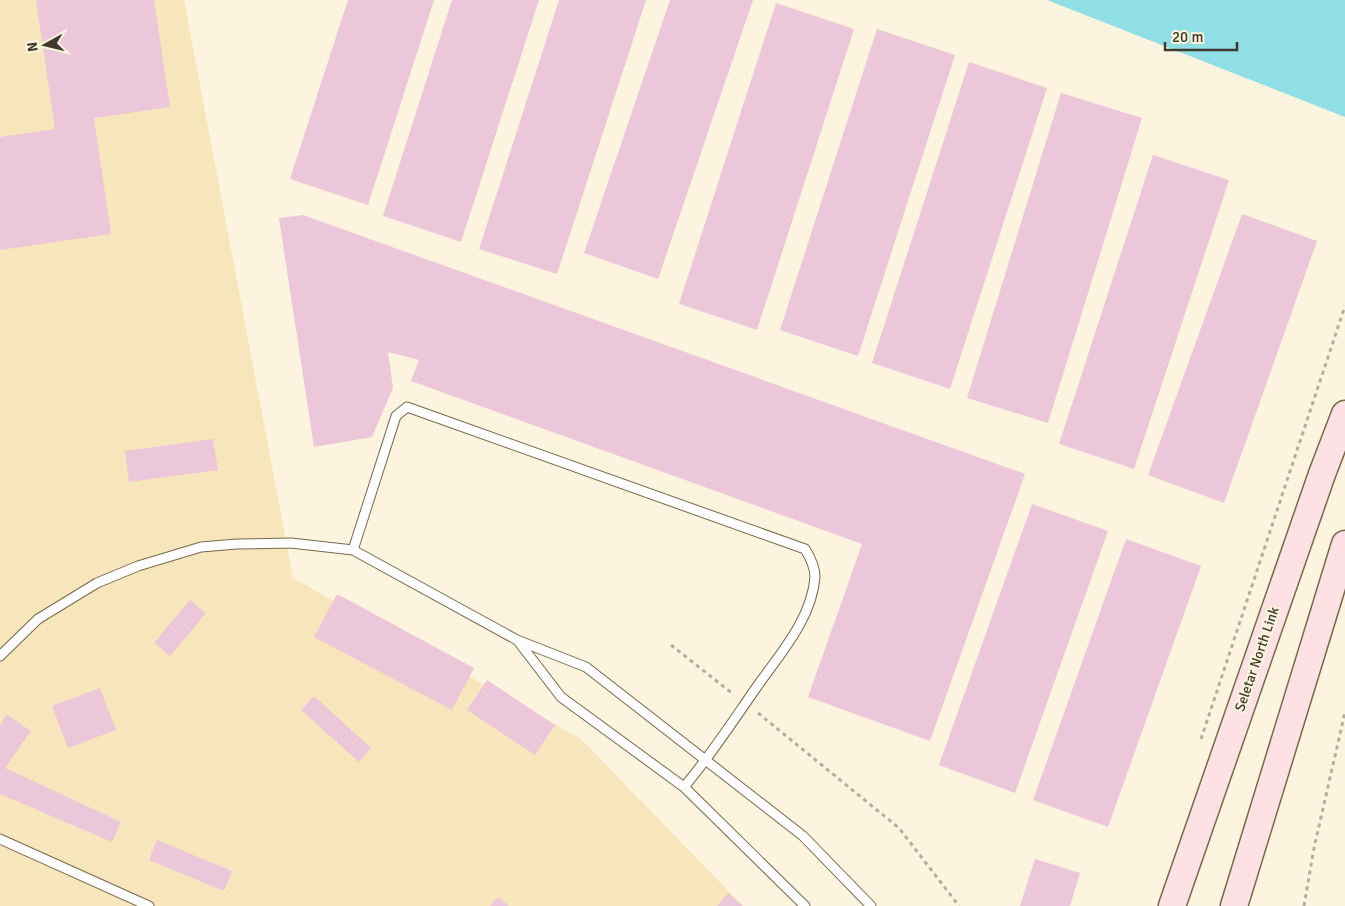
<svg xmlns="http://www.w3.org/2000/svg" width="1345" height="906" font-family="Signika,sans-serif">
  <rect width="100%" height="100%" fill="#fcf4df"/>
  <!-- built -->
  <path fill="#f7e6bb" d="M0 0H184L293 578 581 739 743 906H0Z"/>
  <!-- water -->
  <path fill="#90dfe6" d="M1047 0H1345V117Z"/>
  <!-- building -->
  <g fill="#ecc6d9">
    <path d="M36 0H154L170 107 94 118 111 234 0 250V137L55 129Z"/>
    <path d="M348 0H434L368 205 290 179Z"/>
    <path d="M452 0H539L461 242 383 216Z"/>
    <path d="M559 0H646L557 274 479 249Z"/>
    <path d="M670 0H753L658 279 584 253Z"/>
    <path d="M776 3 854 29 757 330 679 304Z"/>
    <path d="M877 29 955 55 858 356 780 330Z"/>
    <path d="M969 62 1047 88 950 389 872 363Z"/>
    <path d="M1061 93 1142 118 1048 423 967 398Z"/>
    <path d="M1153 155 1229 180 1134 469 1059 444Z"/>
    <path d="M1242 214 1317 241 1224 503 1148 475Z"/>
    <path d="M303 215 1025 474 930 741 808 697 862 544 411 381 419 360 388 352 393 388 372 437 314 447 279 218Z"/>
    <path d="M213 439 218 470 129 482 125 451Z"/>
    <path d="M1032 504 1108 531 1015 793 939 765Z"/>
    <path d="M1126 539 1201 566 1108 827 1033 800Z"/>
    <path d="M337 594 474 668 452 710 314 637Z"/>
    <path d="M190 600 206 613 170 656 154 643Z"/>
    <path d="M487 680 555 725 535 755 467 710Z"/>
    <path d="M100 688 116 730 68 748 52 706Z"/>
    <path d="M314 696 371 748 359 762 301 710Z"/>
    <path d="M6 714 31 731 5 768 121 822 112 842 0 794V726Z"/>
    <path d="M157 840 232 871 224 891 149 860Z"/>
    <path d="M1035 859 1080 873 1070 906H1020Z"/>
    <path d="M728 893 743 906H717Z"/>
    <path d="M498 897 509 906H490Z"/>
  </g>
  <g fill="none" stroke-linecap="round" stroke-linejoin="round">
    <defs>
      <g id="service">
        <path d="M353 550 396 416 407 407 805 549C810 557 815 567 815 577 812 619 779 655 756 688 733 721 711 755 684 787"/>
        <path d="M518 641 561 697 684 787 805 906"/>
        <path d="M0 656 38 619 97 583 138 566 201 547 237 544 291 543 353 550 517 640 586 667 803 836 871 906"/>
        <path d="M0 839 149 906"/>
      </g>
      <g id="secondary">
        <path d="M1172 906 1322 474 1345 414"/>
        <path d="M1234 906 1345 544"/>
      </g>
    </defs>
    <!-- service casing -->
    <use href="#service" stroke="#76694a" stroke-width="11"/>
    <!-- secondary casing -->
    <use href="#secondary" stroke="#76694a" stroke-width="29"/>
    <!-- path -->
    <g stroke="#b5ae9c" stroke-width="3" stroke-dasharray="4 4" stroke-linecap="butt">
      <path d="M671 645 733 694"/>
      <path d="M758 713 899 828 959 906"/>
      <path d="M1201 739 1345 306"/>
      <path d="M1304 906 1314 848 1345 712"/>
    </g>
    <!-- service -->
    <use href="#service" stroke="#fff" stroke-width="9"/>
    <!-- secondary -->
    <use href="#secondary" stroke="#fde1e4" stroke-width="26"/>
  </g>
  <g text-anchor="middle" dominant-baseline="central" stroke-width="4.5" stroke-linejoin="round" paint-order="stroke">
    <!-- street labels -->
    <g font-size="14" fill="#3f3a2c" stroke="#fcf4df">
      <text transform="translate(1257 659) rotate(-71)">Seletar North Link</text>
    </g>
  </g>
  <!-- north arrow -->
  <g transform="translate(45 45) rotate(262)" stroke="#fcf4df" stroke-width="4" paint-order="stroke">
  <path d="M0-4L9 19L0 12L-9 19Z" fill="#3f3a2c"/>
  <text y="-8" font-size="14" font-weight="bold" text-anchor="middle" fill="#3f3a2c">N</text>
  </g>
  <!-- scale -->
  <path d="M1165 42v8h72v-8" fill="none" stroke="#3f3a2c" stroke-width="2.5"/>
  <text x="1172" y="42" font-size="15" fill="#3f3a2c" stroke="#fcf4df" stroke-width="4" paint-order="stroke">20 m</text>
</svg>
